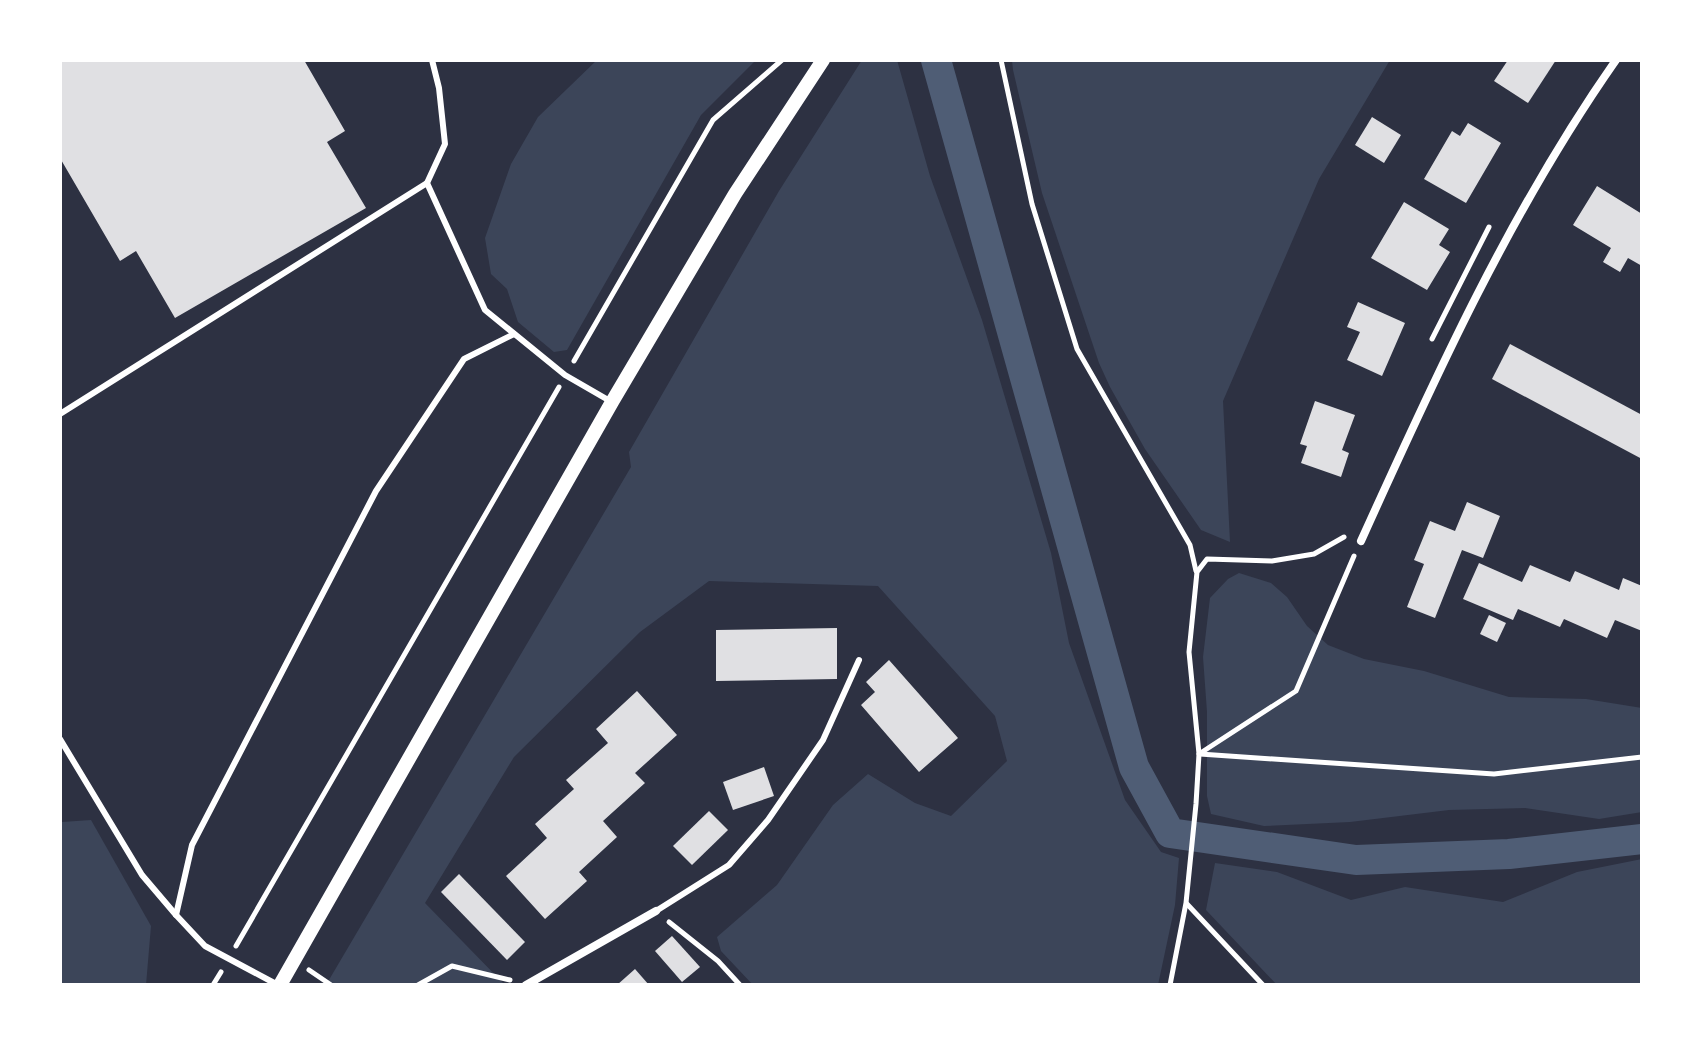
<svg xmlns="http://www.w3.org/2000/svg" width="1702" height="1045" font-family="Merriweather,serif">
  <rect width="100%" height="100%" fill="#2d3142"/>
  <!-- green -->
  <g fill="#3c4559">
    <path d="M597 60H756L701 115 567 350 554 352 518 322 507 289 491 274 485 238 511 164 538 117Z"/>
    <path d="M862 60H897L930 176 982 320 1051 553 1069 643 1125 800 1161 852 1179 858 1175 905 1158 985H753L721 951 717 937 777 885 833 805 868 774 915 803 951 816 1007 761 995 716 878 586 709 581 640 632 514 757 425 903 504 984 326 985 631 467 629 452 779 191Z"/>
    <path d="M1012 60H1390L1319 179 1223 401 1230 542 1201 530 1145 449 1110 387 1099 363 1042 193 1013 70Z"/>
    <path d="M1239 573 1271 583 1287 597 1307 626 1328 645 1364 659 1424 671 1509 697 1586 699 1642 708V812L1599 819 1525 808 1449 810 1350 822 1264 826 1211 814 1207 796V712L1203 657 1210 598 1228 579Z"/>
    <path d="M91 820 151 926 146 985H60V825L62 822Z"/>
    <path d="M1642 859V985H1277L1206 910 1215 863 1277 872 1351 900 1405 887 1503 902 1577 872Z"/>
  </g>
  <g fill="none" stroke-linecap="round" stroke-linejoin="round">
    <!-- canal -->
    <path stroke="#4f5d75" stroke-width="30" d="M936 60 1134 767 1170 833 1356 860 1509 854 1642 839"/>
  </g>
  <!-- building -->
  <g fill="#e0e0e3">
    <path d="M60 60H304L345 131 327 142 366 208 175 318 136 251 120 261 60 158Z"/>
    <path d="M1508 60H1556L1528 103 1494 81Z"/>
    <path d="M1372 117 1401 135 1384 163 1355 145Z"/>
    <path d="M1468 123 1501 143 1466 203 1424 179 1452 131 1460 136Z"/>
    <path d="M1597 186 1642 214V266L1628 258 1620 272 1603 262 1611 248 1573 225Z"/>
    <path d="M1404 202 1449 229 1439 245 1450 252 1427 290 1371 258Z"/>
    <path d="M1358 302 1405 323 1382 376 1347 360 1360 332 1347 327Z"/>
    <path d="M1510 344 1642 415V459L1492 379Z"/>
    <path d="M1315 401 1355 415 1342 450 1349 453 1341 477 1301 463 1307 446 1300 444Z"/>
    <path d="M1467 502 1500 516 1483 558 1462 550 1435 618 1407 607 1424 564 1414 560 1430 521 1455 531Z"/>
    <path d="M1479 563 1522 582 1530 565 1570 582 1575 571 1619 590 1623 578 1642 586V631L1615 620 1607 638 1564 619 1560 627 1518 609 1513 620 1463 599Z"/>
    <path d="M1489 615 1506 623 1497 642 1480 634Z"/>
    <path d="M837 628V679L716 681V630Z"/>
    <path d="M889 660 958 738 919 772 861 705 875 692 866 682Z"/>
    <path d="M637 691 677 735 635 773 645 783 603 821 617 837 579 872 587 881 545 919 506 876 547 838 535 824 574 789 566 780 608 743 596 729Z"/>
    <path d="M764 767 774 796 733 810 723 782Z"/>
    <path d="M709 811 728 830 692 865 673 846Z"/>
    <path d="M459 874 525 942 507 960 441 892Z"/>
    <path d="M672 936 700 967 682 982 655 951Z"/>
    <path d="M635 969 649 985H617Z"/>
  </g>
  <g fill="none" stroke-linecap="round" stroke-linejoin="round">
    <!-- path -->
    <g stroke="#fff" stroke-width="5">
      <path d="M1001 60 1032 204 1077 349 1190 545 1196 571"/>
      <path d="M1432 339 1489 227"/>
      <path d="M574 361 713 120 782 60"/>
      <path d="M1199 754 1296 691 1354 556"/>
      <path d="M1200 754 1494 774 1642 757"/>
      <path d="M1187 904 1263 985"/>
      <path d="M669 922 718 961 740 985"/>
      <path d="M236 946 559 387"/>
      <path d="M309 970 331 985"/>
      <path d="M213 985 221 972"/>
      <path d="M418 985 452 966 510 980"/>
      <path d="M1170 985 1186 903 1196 804 1199 754 1189 652 1197 572 1207 559 1272 561 1314 554 1344 537"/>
    </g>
    <!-- service -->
    <g stroke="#fff" stroke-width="6">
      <path d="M427 183 445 144 439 88 432 60"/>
      <path d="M60 414 427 183 485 310 565 375 610 401"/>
      <path d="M60 739 142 875 176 915 205 946 278 985"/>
      <path d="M656 911 729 865 768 820 823 740 859 660"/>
      <path d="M176 915 192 845 376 491 464 359 514 334"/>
    </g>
    <!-- minor -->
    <g stroke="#fff" stroke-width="8">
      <path d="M1361 541C1436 375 1511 210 1616 60"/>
      <path d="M526 985 656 911"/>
    </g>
    <!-- tertiary -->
    <path stroke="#fff" stroke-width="14" d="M280 985 612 402 735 194 823 60"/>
  </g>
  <!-- border -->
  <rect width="1702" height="1045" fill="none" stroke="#ffffff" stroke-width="124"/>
</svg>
